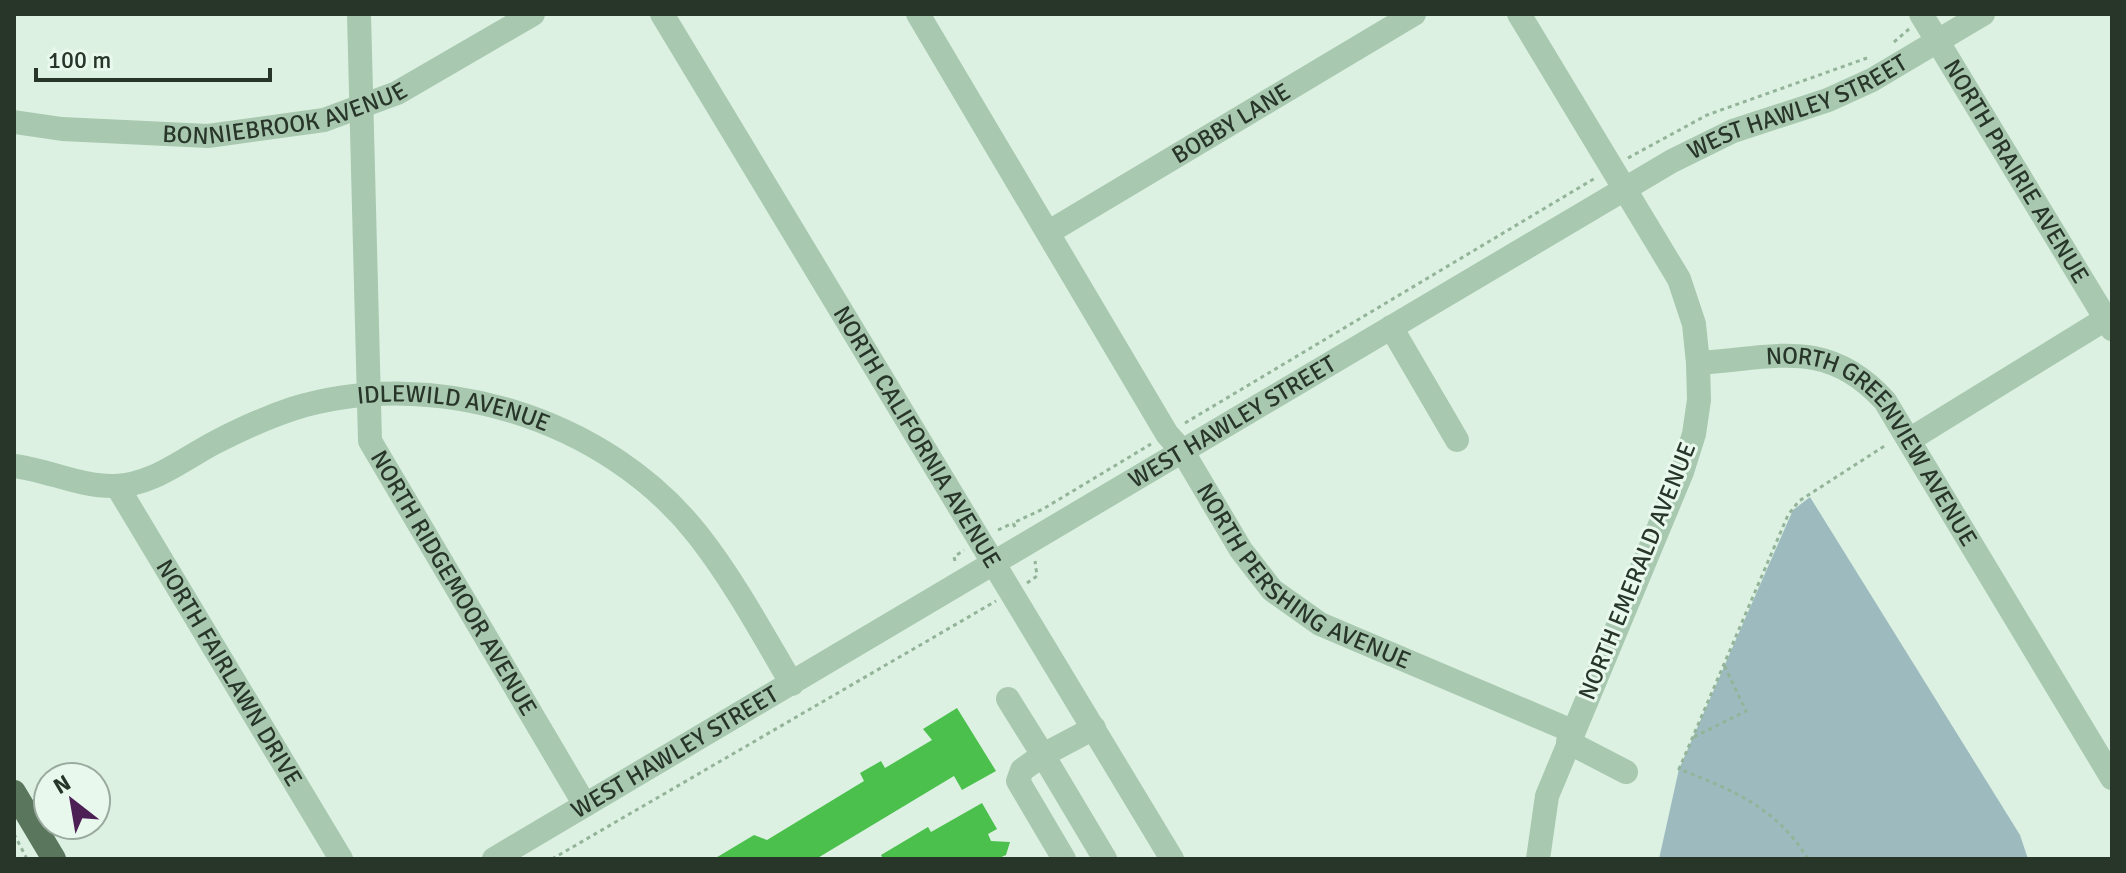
<svg xmlns="http://www.w3.org/2000/svg" width="2126" height="873" font-family="Signika,sans-serif">
  <rect width="100%" height="100%" fill="#dcf1e2"/>
  <!-- green -->
  <path fill="#9dbbbf" d="M1810 497 2020 835 2028 859H1659L1679 769 1793 510Z"/>
  <!-- building -->
  <g fill="#4bc04c">
    <path d="M957 708 996 771 962 790 954 776 816 859H714L754 835 767 840 864 781 860 773 881 761 885 768 932 740 923 729Z"/>
    <path d="M982 803 997 829 988 834 991 841 1010 842 1006 855 997 859H883L881 855 928 827 931 832Z"/>
  </g>
  <g fill="none" stroke-linecap="round" stroke-linejoin="round">
    <!-- path -->
    <g stroke="#93b499" stroke-width="3" stroke-dasharray="4 4" stroke-linecap="butt">
      <path d="M1894 42 1909 29"/>
      <path d="M1628 158 1707 115 1867 58"/>
      <path d="M1185 423 1597 177"/>
      <path d="M1015 527 1013 523 1043 509 1151 444"/>
      <path d="M998 530 1013 523"/>
      <path d="M955 561 954 557 964 550"/>
      <path d="M1027 583 1037 576 1035 561"/>
      <path d="M1694 737 1746 711 1724 665"/>
      <path d="M14 834 27 859"/>
      <path d="M552 859 996 601"/>
      <path d="M1808 859C1777 808 1733 790 1679 769L1788 515 1799 501 1886 445"/>
    </g>
    <!-- minor -->
    <g stroke="#a8c8b0" stroke-width="24">
      <path id="s1" d="M359 14 370 441 585 805"/>
      <path id="s2" d="M662 14 1172 859"/>
      <path id="s3" d="M918 14 1167 434 1183 452 1241 550 1272 590 1320 624 1572 731"/>
      <path d="M1519 14 1679 279 1694 324 1698 363 1699 400 1694 434 1682 472 1547 796 1538 859"/>
      <path id="s4" d="M1921 14 2112 329"/>
      <path id="s5" d="M14 122 62 129 208 136 324 120 397 93 533 14"/>
      <path id="s6" d="M1049 232 1414 14"/>
      <path d="M1391 327 1457 440"/>
      <path id="s7" d="M1698 363C1776 358 1827 337 1885 401L2112 778"/>
      <path d="M1909 440 2112 315"/>
      <path id="s8" d="M14 466C48 470 80 487 115 486 152 485 182 460 214 443 239 430 265 418 292 409 434 365 606 418 698 535 734 581 762 633 792 684"/>
      <path id="s9" d="M117 486 341 859"/>
      <path d="M1008 699 1043 755 1022 770 1018 781 1064 859"/>
      <path d="M1094 728 1043 755 1105 859"/>
      <path d="M1568 742 1626 772"/>
      <path id="s10" d="M494 859 1672 161 1733 131 1828 100 1872 80 1983 14"/>
    </g>
    <!-- major -->
    <path stroke="#5a775d" stroke-width="24" d="M14 792 54 859"/>
  </g>
  <g text-anchor="middle" dominant-baseline="central" stroke-width="6" stroke-linejoin="round" paint-order="stroke">
    <!-- street labels -->
    <g font-size="24" fill="#283529" stroke="#e8f8ed">
      <text stroke="none"><textPath href="#s10" startOffset="1506">WEST HAWLEY STREET</textPath></text>
      <text stroke="none"><textPath href="#s5" startOffset="274">BONNIEBROOK AVENUE</textPath></text>
      <text stroke="none"><textPath href="#s6" startOffset="212">BOBBY LANE</textPath></text>
      <text stroke="none"><textPath href="#s4" startOffset="184">NORTH PRAIRIE AVENUE</textPath></text>
      <text stroke="none"><textPath href="#s8" startOffset="462">IDLEWILD AVENUE</textPath></text>
      <text stroke="none"><textPath href="#s10" startOffset="858">WEST HAWLEY STREET</textPath></text>
      <text stroke="none"><textPath href="#s2" startOffset="494">NORTH CALIFORNIA AVENUE</textPath></text>
      <text stroke="none"><textPath href="#s7" startOffset="218">NORTH GREENVIEW AVENUE</textPath></text>
      <text stroke="none"><textPath href="#s3" startOffset="692">NORTH PERSHING AVENUE</textPath></text>
      <text transform="translate(1637 571) rotate(-68)">NORTH EMERALD AVENUE</text>
      <text stroke="none"><textPath href="#s1" startOffset="592">NORTH RIDGEMOOR AVENUE</textPath></text>
      <text stroke="none"><textPath href="#s9" startOffset="218">NORTH FAIRLAWN DRIVE</textPath></text>
      <text stroke="none"><textPath href="#s10" startOffset="210">WEST HAWLEY STREET</textPath></text>
    </g>
  </g>
  <!-- border -->
  <rect width="2126" height="873" fill="none" stroke="#283529" stroke-width="32"/>
  <!-- north arrow -->
  <g transform="translate(72 801) rotate(329)"><circle r="38" fill="#e8f8ed" stroke="#9baa9f" stroke-width="2"/>
  <path d="M0-6L14 30L0 20L-14 30Z" fill="#4c2055"/>
  <text y="-12" font-size="22" font-weight="bold" text-anchor="middle" fill="#283529">N</text>
  </g>
  <!-- scale -->
  <path d="M36 68v12h234v-12" fill="none" stroke="#283529" stroke-width="4"/>
  <text x="48" y="68" font-size="24" fill="#283529" stroke="#e8f8ed" stroke-width="6" paint-order="stroke">100 m</text>
</svg>
